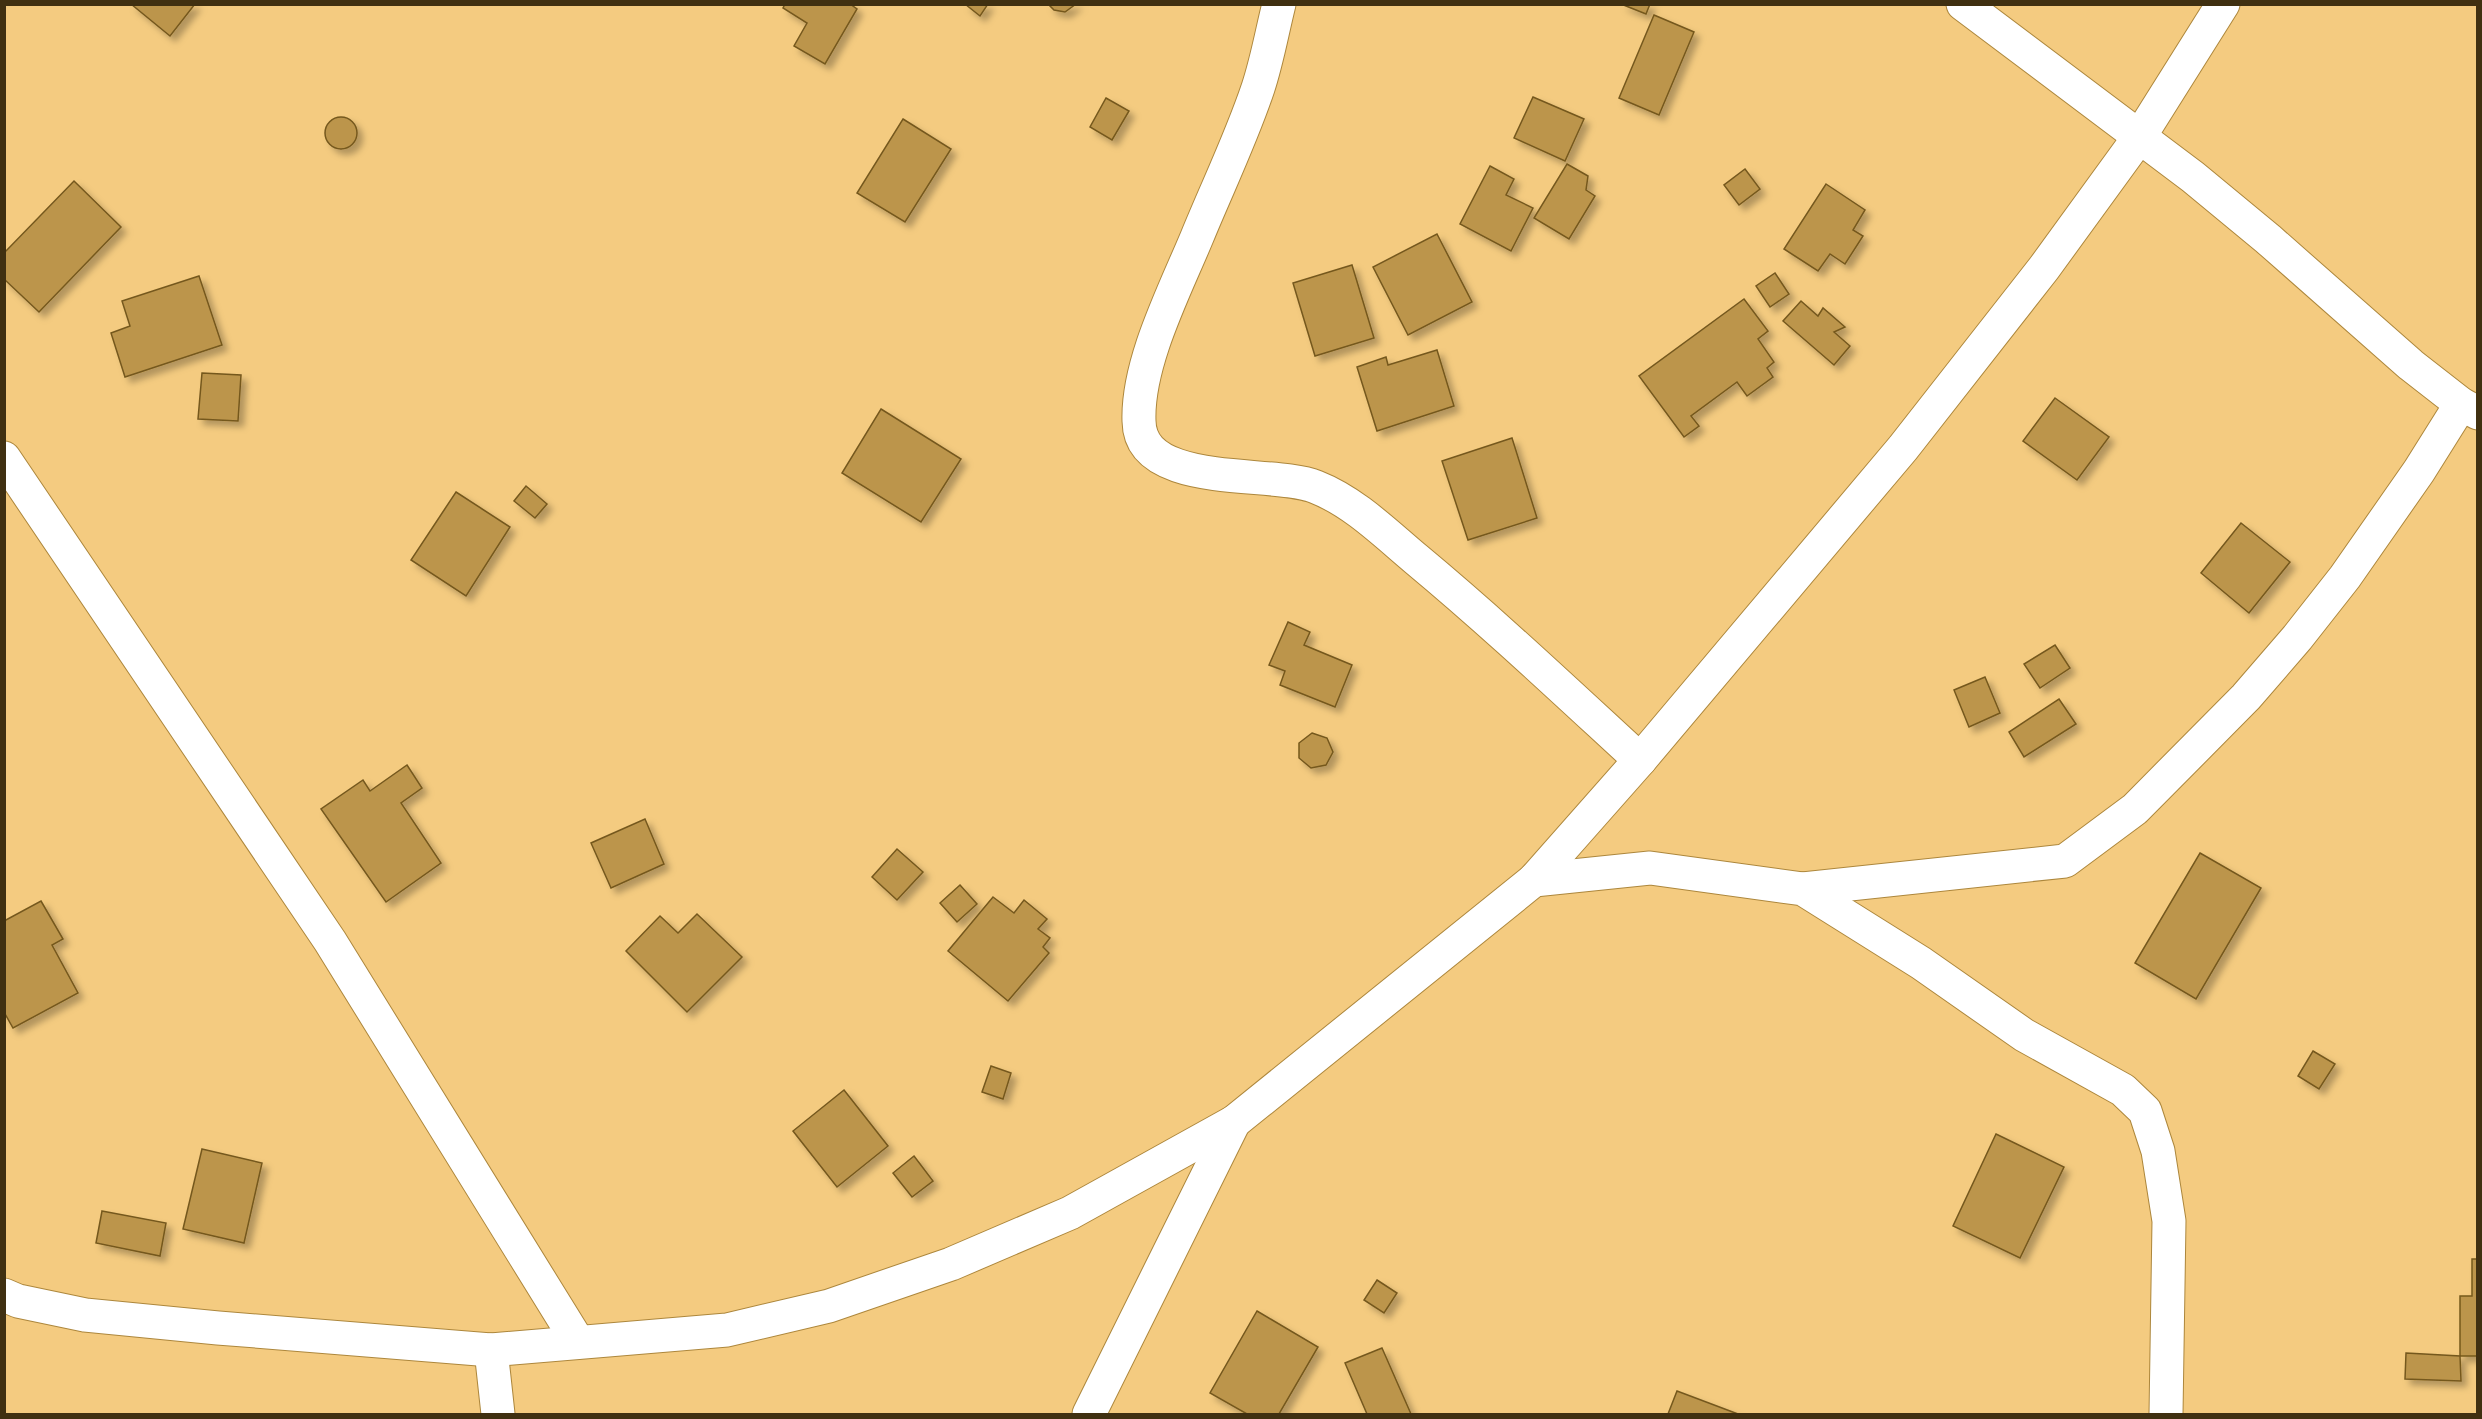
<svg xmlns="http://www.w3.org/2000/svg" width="2482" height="1419" font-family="'DM Sans',sans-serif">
  <defs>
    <filter id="shadow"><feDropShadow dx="5.5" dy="5.5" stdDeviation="3" flood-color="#0004"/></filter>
  </defs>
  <rect width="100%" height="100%" fill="#f4cb80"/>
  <!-- building -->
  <g fill="#bc954b" stroke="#75581e" stroke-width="1.5" filter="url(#shadow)">
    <path d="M131 4H195L170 36Z"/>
    <path d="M785 4H850L857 9 825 64 794 46 807 23 783 8Z"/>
    <path d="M965 4H988L980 16Z"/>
    <path d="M1048 4H1076L1065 12 1054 10Z"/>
    <path d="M1621 4H1650L1646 14Z"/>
    <path d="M1654 15 1694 32 1659 115 1619 98Z"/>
    <path d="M1533 97 1584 119 1565 161 1514 138Z"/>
    <path d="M1106 98 1129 111 1112 140 1090 127Z"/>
    <circle cx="341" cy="133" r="16"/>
    <path d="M903 119 951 149 905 222 857 193Z"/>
    <path d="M1567 164 1588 176 1586 190 1595 196 1569 239 1534 218Z"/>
    <path d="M1490 166 1514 179 1506 195 1533 208 1511 251 1460 224Z"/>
    <path d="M1745 169 1760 189 1739 205 1724 185Z"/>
    <path d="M74 181 121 227 39 312 4 279V253Z"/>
    <path d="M1826 184 1865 210 1853 230 1863 236 1845 264 1830 254 1818 271 1784 249Z"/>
    <path d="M1437 234 1472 302 1408 335 1373 267Z"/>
    <path d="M1352 265 1374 338 1315 356 1293 283Z"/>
    <path d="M1775 273 1789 294 1770 307 1756 286Z"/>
    <path d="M199 276 222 345 125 377 111 333 130 326 122 301Z"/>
    <path d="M1744 299 1768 331 1758 339 1774 362 1767 368 1773 377 1747 396 1737 382 1691 416 1699 426 1684 437 1639 376Z"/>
    <path d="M1801 301 1818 316 1823 308 1845 327 1834 332 1850 346 1834 365 1783 321Z"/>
    <path d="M1437 350 1454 406 1377 431 1357 367 1386 357 1388 365Z"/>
    <path d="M202 373 241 375 238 421 198 419Z"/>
    <path d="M2055 398 2109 437 2077 480 2023 441Z"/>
    <path d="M881 409 961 459 921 522 842 473Z"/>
    <path d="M1512 438 1537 518 1468 540 1442 461Z"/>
    <path d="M526 486 547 504 535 518 514 501Z"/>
    <path d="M456 492 510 527 466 596 411 560Z"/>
    <path d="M2241 523 2290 562 2249 613 2201 573Z"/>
    <path d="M1288 622 1310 632 1304 645 1352 665 1335 707 1280 685 1285 671 1269 665Z"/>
    <path d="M2055 645 2070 668 2040 688 2024 664Z"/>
    <path d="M1985 677 2000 713 1969 727 1954 690Z"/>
    <path d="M2059 699 2076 724 2024 757 2009 732Z"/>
    <path d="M1312 733 1327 738 1333 752 1326 765 1311 768 1299 758V743Z"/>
    <path d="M407 765 422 788 401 803 441 863 386 902 321 809 363 780 370 791Z"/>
    <path d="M645 819 664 864 611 888 591 843Z"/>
    <path d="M897 849 923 872 897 900 872 877Z"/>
    <path d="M2200 853 2261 888 2196 999 2135 963Z"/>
    <path d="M960 885 977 904 957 922 940 903Z"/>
    <path d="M993 897 1014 913 1024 900 1047 919 1038 929 1050 938 1043 947 1049 953 1008 1001 948 951Z"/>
    <path d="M41 901 63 939 52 945 78 993 13 1028 4 1012V921Z"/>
    <path d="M697 914 742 957 687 1012 626 951 660 916 678 933Z"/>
    <path d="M2313 1051 2335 1064 2319 1089 2298 1076Z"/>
    <path d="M991 1066 1011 1073 1003 1099 982 1092Z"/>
    <path d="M844 1090 888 1146 837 1187 793 1131Z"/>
    <path d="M1996 1134 2064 1167 2020 1258 1953 1226Z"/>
    <path d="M202 1149 262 1163 244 1243 183 1229Z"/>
    <path d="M914 1156 933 1181 912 1197 893 1173Z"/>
    <path d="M102 1211 166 1223 160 1256 96 1243Z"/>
    <path d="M2472 1259H2478V1356H2460V1296H2472Z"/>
    <path d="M1377 1280 1397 1293 1384 1313 1364 1300Z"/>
    <path d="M1257 1311 1318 1347 1279 1414H1247L1210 1393Z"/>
    <path d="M1382 1348 1411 1414H1367L1345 1363Z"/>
    <path d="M2406 1353 2460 1356 2461 1381 2405 1379Z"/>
    <path d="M1677 1391 1738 1414H1668Z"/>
  </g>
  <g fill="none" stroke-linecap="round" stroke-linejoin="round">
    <defs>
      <g id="minor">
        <path d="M1279 4C1272 32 1267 61 1258 88 1241 139 1217 188 1197 237 1175 290 1137 363 1139 421 1140 490 1272 469 1316 487 1354 502 1385 533 1416 559 1493 623 1566 692 1640 760"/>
        <path d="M1963 4 2193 177 2268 239 2411 365 2461 404 2478 413"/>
        <path d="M4 458 330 941 578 1342"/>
        <path d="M1534 880 1650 868 1803 889 1921 963 2024 1035 2123 1090 2145 1111 2158 1151 2169 1221 2166 1414"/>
        <path d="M1803 889 2065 861 2135 809 2246 697 2297 638 2345 577 2419 471 2461 404"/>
        <path d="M4 1295 18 1301 85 1315 218 1328 491 1350 727 1330 829 1306 951 1264 1070 1213 1234 1122 1534 880 1640 760 1903 448 2044 268 2140 136 2223 4"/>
        <path d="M491 1350 498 1414"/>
        <path d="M1089 1414 1234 1122"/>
      </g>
    </defs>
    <!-- minor casing -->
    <use href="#minor" stroke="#ad873c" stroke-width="35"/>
    <!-- minor -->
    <use href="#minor" stroke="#fff" stroke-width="33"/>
  </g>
  <!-- border -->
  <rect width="2482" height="1419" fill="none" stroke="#403011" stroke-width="12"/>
</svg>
